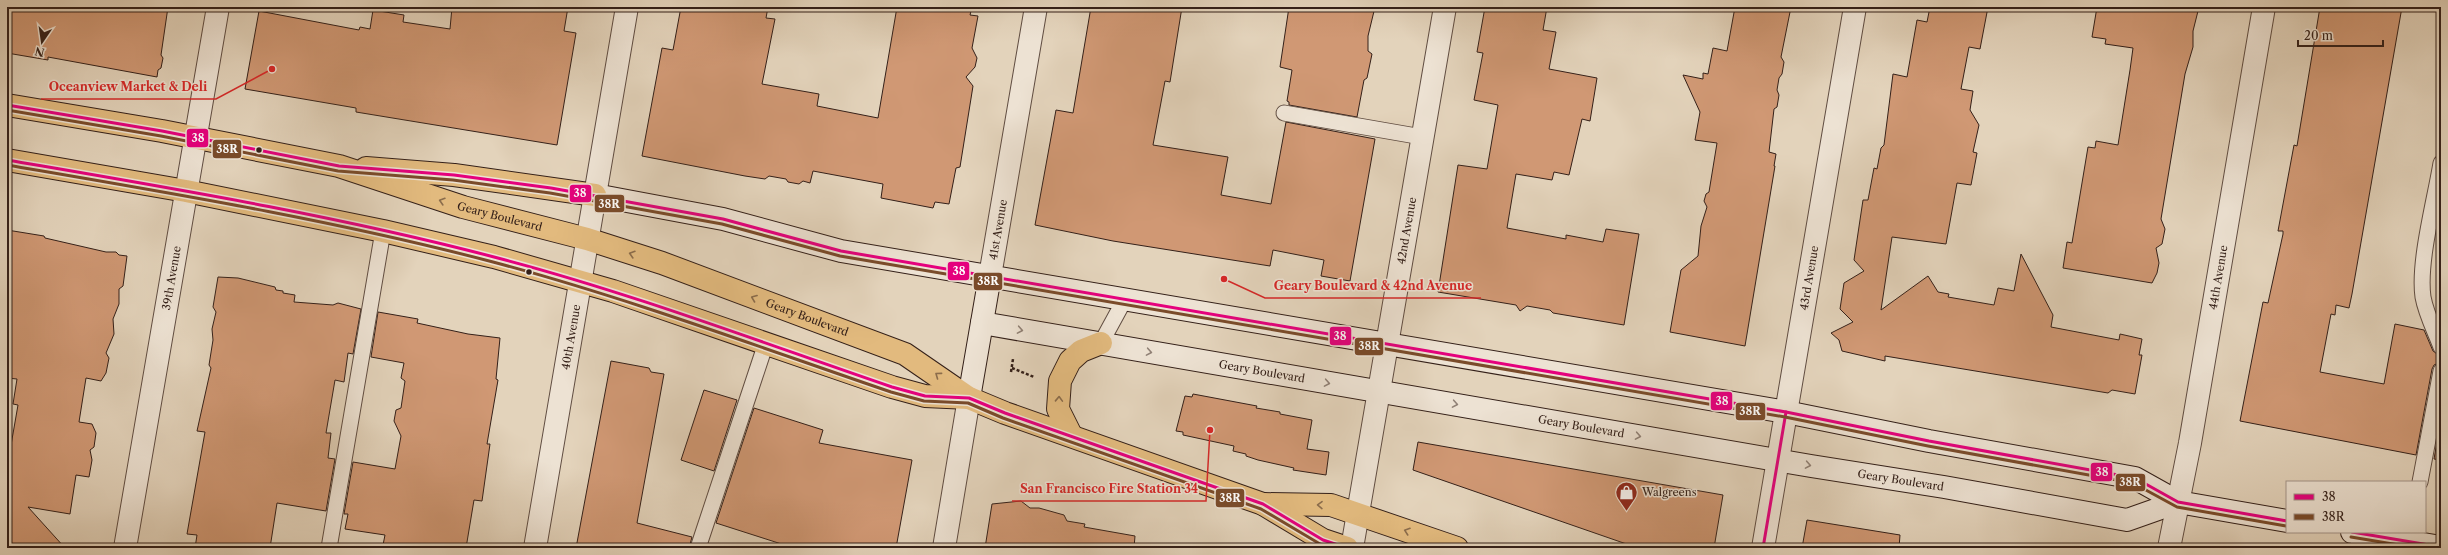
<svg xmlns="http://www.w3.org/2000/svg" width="2448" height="555" font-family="'Libre Caslon Text',serif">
  <rect width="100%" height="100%" fill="#e3d3bb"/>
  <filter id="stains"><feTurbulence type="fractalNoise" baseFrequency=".005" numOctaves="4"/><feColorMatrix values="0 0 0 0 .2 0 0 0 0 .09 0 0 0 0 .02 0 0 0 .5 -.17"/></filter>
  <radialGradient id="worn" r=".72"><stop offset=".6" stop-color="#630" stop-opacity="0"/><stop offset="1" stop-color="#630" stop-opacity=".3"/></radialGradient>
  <!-- building -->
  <g fill="#d09874" stroke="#342019">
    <path d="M7 7H168L161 55 163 58 161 68 158 70 157 77 48 57V60L7 53Z"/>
    <path d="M452 7H568L564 31 576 33 557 145 356 112V108L245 89 259 11 359 30 360 27 370 29 373 10 404 15 403 22 450 29Z"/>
    <path d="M681 7H768L766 18 775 19 762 84 819 94 817 106 878 118 897 7H972L970 15 978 16 972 48 977 58 975 67 966 77 973 86 960 167 956 168 949 204 935 202 933 208 881 198 883 184 813 171 810 183 803 181 799 184 788 182 786 179 769 176 765 179 745 176 642 156 662 48 673 50Z"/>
    <path d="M1091 7H1182L1170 82 1165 81 1153 145 1228 157 1221 195 1271 204 1286 122 1375 139 1350 281 1321 276 1324 260 1273 250 1270 266 1113 241 1035 225 1056 110 1073 113Z"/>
    <path d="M1289 7H1375L1368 36V51L1372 54 1367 78 1364 80 1357 117 1289 105V102L1287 101 1292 70 1280 67Z"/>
    <path d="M1485 7H1547L1543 30 1556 32 1549 69 1597 78 1590 121 1582 119 1569 175 1554 172 1552 180 1516 174 1507 228 1566 239V235L1603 242 1606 229 1639 234 1624 325 1553 313 1550 310 1527 306 1520 311 1516 305 1438 292 1458 165 1487 169 1498 105 1474 100 1483 53 1477 52Z"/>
    <path d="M1735 7H1791L1781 57 1784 62 1782 74 1779 78 1777 90 1779 95 1777 107 1774 109 1769 152 1776 154 1774 166H1775L1745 346 1670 332 1681 270 1698 256 1701 226 1707 207 1704 201 1706 194 1709 192 1717 143 1695 140 1700 112 1683 75 1703 79V73L1708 74 1713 48 1727 51Z"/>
    <path d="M1930 7H1988L1980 49 1969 47 1961 89 1973 91 1970 110 1979 125 1973 152 1977 153 1971 185 1957 183 1946 244 1892 237 1881 310 1928 276 1938 292 1949 294 1948 297 1994 305 1998 288 2014 291 2021 254 2053 315 2051 327 2119 340 2120 334 2142 339 2139 355H2142L2135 394 2112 390 2108 393 1885 356V361L1842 351 1839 340 1831 333 1853 322 1840 309 1844 283 1864 271 1854 260 1863 200H1868L1874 168 1877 169 1881 148 1884 145 1893 74 1907 77 1917 20 1927 22Z"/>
    <path d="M2097 7H2199L2193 31V47L2185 74 2161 219 2165 229 2162 244 2156 248 2159 263 2157 273 2152 283 2063 268 2067 242 2072 243 2088 147 2095 148 2096 141 2118 145 2130 70 2133 48 2105 44 2106 39 2092 37Z"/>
    <path d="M2320 7H2402L2352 294 2349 308 2336 305 2335 315 2331 314 2320 372 2384 384 2395 324 2424 330 2433 351 2441 356V362L2434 365 2432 369 2416 455 2240 421 2263 302 2268 303 2283 234V231H2278L2294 145 2297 146Z"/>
    <path d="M7 230 44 236 45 238 106 252H116L119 255 127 256 123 286 119 289V304L113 319 114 334 106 353 109 358 106 373 101 381 86 378 79 422 92 424 96 433 94 447 90 450 92 460 89 477 76 475 70 514 28 507 65 548H7V468L18 405 13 404 17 379 7 378Z"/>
    <path d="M218 277 238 278 275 287 276 290 283 291V293L295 295 294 302 333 305 338 303 361 309 353 354 348 353 344 382 335 380 326 433H331L328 458 335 459 326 511 277 503 270 548H195L197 535 187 534 205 432 197 431 211 368 209 365 213 340 212 329 216 312 213 307Z"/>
    <path d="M378 312 418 319 417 323 468 334 500 338 496 379 498 380 487 444H490L482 501 474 500 466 548H401L383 545 385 535 345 529 348 514H344L353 462 395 469 401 436 394 421 396 410 401 408 405 381 401 378 404 363 371 357Z"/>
    <path d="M611 361 649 368 651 372 664 374 637 523 692 537 689 548H576Z"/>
    <path d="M704 390 737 400 714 471 681 460Z"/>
    <path d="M1193 394 1257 406 1256 408 1280 412V414L1312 420 1307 449 1329 452 1326 475 1293 470 1294 468 1258 460 1246 456V454L1233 451 1234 446 1183 435V432L1176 431 1185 396 1192 397Z"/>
    <path d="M754 408 823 430 819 443 912 460 896 548H794L716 523Z"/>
    <path d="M2441 419V460L2434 459Z"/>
    <path d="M1418 442 1723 495 1714 548H1638L1413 470Z"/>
    <path d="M1021 501 1030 508H1039L1064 515 1067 521 1085 524 1084 527 1135 536 1134 548H985L992 504Z"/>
    <path d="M1807 520 1900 535 1899 548H1802Z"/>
  </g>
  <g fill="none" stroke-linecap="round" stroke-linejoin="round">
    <defs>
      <g id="lane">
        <path d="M1284 113 1422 137"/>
        <path d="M2441 163C2435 200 2418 262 2423 297 2426 314 2435 331 2441 347"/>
        <path d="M1101 343 1125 299"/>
        <path d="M2420 482 2441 371"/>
        <path d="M329 548 383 231"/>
        <path d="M698 548 766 343"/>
      </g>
      <g id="street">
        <path id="s1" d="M990 276 1036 7"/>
        <path id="s2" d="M125 548 218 7"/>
        <path id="s3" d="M535 548 627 7"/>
        <path d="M944 548 969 398"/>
        <path id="s4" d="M1352 548 1445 7"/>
        <path id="s5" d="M1763 548 1855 7"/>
        <path id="s6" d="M2169 548 2190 443 2264 7"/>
      </g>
      <g id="secondary">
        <path d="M595 195 723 219 841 251 1786 412 1929 441 2135 478 2178 502 2287 521"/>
        <path id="s7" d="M982 323 1811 466 1944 487 2127 520 2178 502"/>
        <path d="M969 398 990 276"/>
        <path d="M2352 532 2441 547"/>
      </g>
      <g id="primary">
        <path id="s8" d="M7 105 162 131 339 166 463 207 587 239 662 263 905 354 969 398 1005 413 1263 504 1323 540 1347 548"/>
        <path d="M7 160 186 191 383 231 494 257 613 291 892 387 925 396 969 398"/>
        <path d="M366 168 454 175 595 195"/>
        <path d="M1071 435 1058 409 1060 381 1070 361 1081 351 1101 343"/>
        <path d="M1263 504 1331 505 1457 548"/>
      </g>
    </defs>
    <!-- lane casing -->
    <use href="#lane" stroke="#604d42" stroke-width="17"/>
    <!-- street casing -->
    <use href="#street" stroke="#604d42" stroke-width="24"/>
    <!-- secondary casing -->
    <use href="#secondary" stroke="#342019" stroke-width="24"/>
    <!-- primary casing -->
    <use href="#primary" stroke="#342019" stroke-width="24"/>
    <!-- path -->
    <g stroke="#342019" stroke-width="2.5" stroke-dasharray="3 2" stroke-linecap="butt">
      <path d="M1012 368 1034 377"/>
      <path d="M1011 372 1013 359"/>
    </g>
    <!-- lane -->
    <use href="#lane" stroke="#ede2d3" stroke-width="15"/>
    <!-- street -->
    <use href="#street" stroke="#ede2d3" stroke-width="22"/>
    <!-- secondary -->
    <use href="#secondary" stroke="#ede2d3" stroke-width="22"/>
    <!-- primary -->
    <use href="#primary" stroke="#e2ba7e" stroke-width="22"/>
    <defs>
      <g id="bus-1">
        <path d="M7 105 162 131 339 166 454 175 551 188 723 219 841 251 1786 412 1929 441 2135 478 2178 502 2287 521"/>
        <path d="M7 160C170 188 334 215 494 257 629 292 760 342 892 387L925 396 969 398 1005 413 1263 504 1323 540 1347 548"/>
        <path d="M2352 532 2441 547"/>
        <path d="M1763 548 1786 412"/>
      </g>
      <g id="bus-2">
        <path d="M7 110 161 136 338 171 453 180 550 193 722 224 840 256 1785 417 1928 446 2133 483 2177 507 2286 526"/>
        <path d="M7 165C170 193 334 220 493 262 628 298 759 347 891 392L924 401 968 403 1003 418 1261 509 1320 544 1331 548"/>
        <path d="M2351 537 2417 548"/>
      </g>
    </defs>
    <!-- bus-1 casing -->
    <use href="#bus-1" stroke="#ede2d3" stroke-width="6"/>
    <!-- bus-2 casing -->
    <use href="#bus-2" stroke="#ede2d3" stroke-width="6"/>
    <!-- bus-1 -->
    <use href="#bus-1" stroke="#e5007d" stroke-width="3"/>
    <!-- bus-2 -->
    <use href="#bus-2" stroke="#7a4b2a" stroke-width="3"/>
  </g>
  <!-- one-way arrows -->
  <defs><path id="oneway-chevron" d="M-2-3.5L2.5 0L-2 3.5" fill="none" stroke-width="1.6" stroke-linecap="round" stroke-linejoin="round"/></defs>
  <g stroke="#8b6d4c">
    <use href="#oneway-chevron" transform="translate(442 201) rotate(-163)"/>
    <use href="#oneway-chevron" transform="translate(632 254) rotate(-163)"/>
    <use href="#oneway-chevron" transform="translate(754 298) rotate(-159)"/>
    <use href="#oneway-chevron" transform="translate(938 375) rotate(-144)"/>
    <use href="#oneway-chevron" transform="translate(1059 399) rotate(-88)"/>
    <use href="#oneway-chevron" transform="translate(1320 505) rotate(-179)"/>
    <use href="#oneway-chevron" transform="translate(1407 531) rotate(-161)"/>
  </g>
  <g stroke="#908176">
    <use href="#oneway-chevron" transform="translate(1020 330) rotate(10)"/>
    <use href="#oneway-chevron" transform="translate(1149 352) rotate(10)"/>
    <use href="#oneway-chevron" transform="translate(1327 383) rotate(10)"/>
    <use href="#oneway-chevron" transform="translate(1455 404) rotate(10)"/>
    <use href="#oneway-chevron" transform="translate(1638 436) rotate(10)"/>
    <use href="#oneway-chevron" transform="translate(1808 465) rotate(10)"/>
  </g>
  <!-- icons -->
  <defs>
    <symbol id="shop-pin" viewBox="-11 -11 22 30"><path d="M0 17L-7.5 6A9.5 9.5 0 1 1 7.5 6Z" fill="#8f2418" stroke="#ede2d3"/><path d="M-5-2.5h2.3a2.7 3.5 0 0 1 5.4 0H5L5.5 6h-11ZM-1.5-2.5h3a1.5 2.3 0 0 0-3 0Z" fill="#fff"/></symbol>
  </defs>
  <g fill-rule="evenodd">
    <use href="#shop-pin" x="1614" y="480" width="25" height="34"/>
  </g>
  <!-- markers -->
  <g fill="#342019" stroke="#ede2d3" stroke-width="1.5">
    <circle cx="259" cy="150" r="3.5"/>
    <circle cx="529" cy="272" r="3.5"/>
  </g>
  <g text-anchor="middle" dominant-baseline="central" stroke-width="3" stroke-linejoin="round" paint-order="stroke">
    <!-- street labels -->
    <g font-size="11" fill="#342019" stroke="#ede2d3">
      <text stroke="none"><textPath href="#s8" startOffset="506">Geary Boulevard</textPath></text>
      <text stroke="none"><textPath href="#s1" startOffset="47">41st Avenue</textPath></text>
      <text stroke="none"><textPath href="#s4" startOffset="322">42nd Avenue</textPath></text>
      <text stroke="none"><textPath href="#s5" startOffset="274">43rd Avenue</textPath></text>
      <text stroke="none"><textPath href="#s2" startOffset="274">39th Avenue</textPath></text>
      <text stroke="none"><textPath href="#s6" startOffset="275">44th Avenue</textPath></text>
      <text stroke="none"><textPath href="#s8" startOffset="830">Geary Boulevard</textPath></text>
      <text stroke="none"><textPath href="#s3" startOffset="214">40th Avenue</textPath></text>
      <text stroke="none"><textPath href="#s7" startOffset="284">Geary Boulevard</textPath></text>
      <text stroke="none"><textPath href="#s7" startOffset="608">Geary Boulevard</textPath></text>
      <text stroke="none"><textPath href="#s7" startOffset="932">Geary Boulevard</textPath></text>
    </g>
    <!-- poi labels -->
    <g font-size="11" fill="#342019" stroke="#ede2d3" text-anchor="start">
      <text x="1642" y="492">Walgreens</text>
    </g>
  </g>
  <!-- callouts -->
  <path fill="none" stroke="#d62828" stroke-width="1.5" d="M272 69L216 99H41M1224 279L1265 298H1481M1210 430L1206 501H1012"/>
  <g fill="#d62828" stroke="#ede2d3" stroke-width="1.5">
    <circle cx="272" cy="69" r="4"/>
    <circle cx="1224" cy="279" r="4"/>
    <circle cx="1210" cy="430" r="4"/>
  </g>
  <g font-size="12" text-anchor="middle" font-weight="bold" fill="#d62828" stroke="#ede2d3" stroke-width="3" stroke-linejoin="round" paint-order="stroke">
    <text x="128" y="91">Oceanview Market &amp; Deli</text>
    <text x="1373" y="290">Geary Boulevard &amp; 42nd Avenue</text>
    <text x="1109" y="493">San Francisco Fire Station 34</text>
  </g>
  <g stroke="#ede2d3" stroke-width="1.5">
    <rect x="186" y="128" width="23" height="20" rx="4" fill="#e5007d"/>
    <rect x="212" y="139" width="30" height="20" rx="4" fill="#7a4b2a"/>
    <rect x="569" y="184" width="23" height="19" rx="4" fill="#e5007d"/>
    <rect x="594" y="194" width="31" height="19" rx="4" fill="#7a4b2a"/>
    <rect x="947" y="261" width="23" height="20" rx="4" fill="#e5007d"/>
    <rect x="973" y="272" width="30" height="19" rx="4" fill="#7a4b2a"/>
    <rect x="1329" y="326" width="23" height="20" rx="4" fill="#e5007d"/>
    <rect x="1354" y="337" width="30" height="19" rx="4" fill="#7a4b2a"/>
    <rect x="1710" y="391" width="23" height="20" rx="4" fill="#e5007d"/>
    <rect x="1735" y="402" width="31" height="19" rx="4" fill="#7a4b2a"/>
    <rect x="2090" y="462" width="23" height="20" rx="4" fill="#e5007d"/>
    <rect x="2115" y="473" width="31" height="19" rx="4" fill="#7a4b2a"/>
    <rect x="1215" y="488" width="30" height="20" rx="4" fill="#7a4b2a"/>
  </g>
  <g font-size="11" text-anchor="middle" font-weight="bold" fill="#fff">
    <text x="198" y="142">38</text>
    <text x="227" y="153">38R</text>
    <text x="580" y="197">38</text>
    <text x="609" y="208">38R</text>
    <text x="959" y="275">38</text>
    <text x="988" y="285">38R</text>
    <text x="1340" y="340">38</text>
    <text x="1369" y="350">38R</text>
    <text x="1722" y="405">38</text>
    <text x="1750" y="415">38R</text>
    <text x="2102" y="476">38</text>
    <text x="2130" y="486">38R</text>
    <text x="1230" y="502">38R</text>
  </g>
  <!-- margin -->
  <rect width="2448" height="555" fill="none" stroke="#e3d3bb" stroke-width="24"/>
  <rect x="8" y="8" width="2432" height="539" fill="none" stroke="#342019" stroke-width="2"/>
  <rect x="12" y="12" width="2424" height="531" fill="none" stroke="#342019"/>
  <!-- legend -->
  <rect x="2286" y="481" width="140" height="52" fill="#ede2d3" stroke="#a39489"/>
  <rect x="2294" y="494" width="20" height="6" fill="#e5007d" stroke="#a39489"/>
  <text x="2322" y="501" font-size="12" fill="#342019">38</text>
  <rect x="2294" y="514" width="20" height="6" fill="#7a4b2a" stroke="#a39489"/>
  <text x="2322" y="521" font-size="12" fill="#342019">38R</text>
  <!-- north arrow -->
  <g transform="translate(42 42) rotate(193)" stroke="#ede2d3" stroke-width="3" paint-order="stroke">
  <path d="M0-3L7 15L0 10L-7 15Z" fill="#342019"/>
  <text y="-6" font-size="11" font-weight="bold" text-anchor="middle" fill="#342019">N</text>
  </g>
  <!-- scale -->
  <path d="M2298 40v6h85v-6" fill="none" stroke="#342019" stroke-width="2"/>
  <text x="2304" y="40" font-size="12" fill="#342019" stroke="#ede2d3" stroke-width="3" paint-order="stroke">20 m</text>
  <rect width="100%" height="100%" filter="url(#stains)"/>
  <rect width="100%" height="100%" fill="url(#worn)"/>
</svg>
